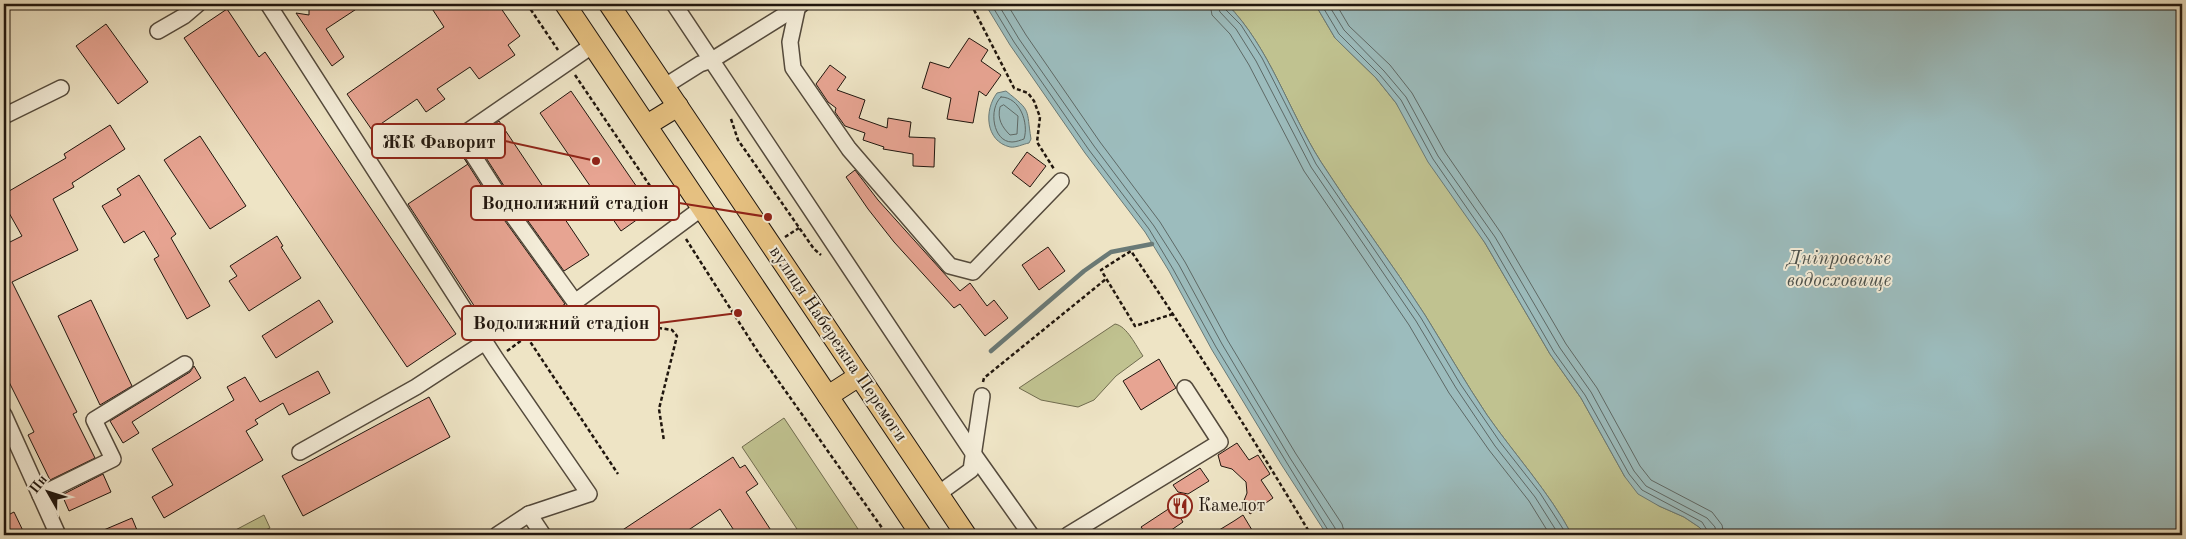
<svg xmlns="http://www.w3.org/2000/svg" width="2186" height="539" font-family="'Old Standard TT',serif">
  <rect width="100%" height="100%" fill="#eee4c5"/>
  <filter id="stains"><feTurbulence type="fractalNoise" baseFrequency=".004" numOctaves="4"/><feColorMatrix values="0 0 0 0 .2 0 0 0 0 .09 0 0 0 0 .02 0 0 0 .5 -.17"/></filter>
  <radialGradient id="worn" r=".72"><stop offset=".6" stop-color="#630" stop-opacity="0"/><stop offset="1" stop-color="#630" stop-opacity=".3"/></radialGradient>
  <!-- green -->
  <g fill="#c0c290" stroke="#706c4f">
    <path d="M1227 4H1315L1335 38 1376 78 1396 103 1485 243 1550 354 1581 398 1625 477 1659 506 1684 517 1699 527 1707 535H1572C1549 492 1515 455 1487 415 1465 382 1446 349 1425 315 1392 263 1354 214 1321 162 1288 110 1270 48 1227 4Z"/>
    <path d="M1115 324C1127 326 1136 346 1143 356L1116 376 1094 400 1078 407 1041 400 1019 388Z"/>
    <path d="M784 418 862 535H801L742 447Z"/>
    <path d="M264 515 270 528 255 535H226Z"/>
  </g>
  <!-- water -->
  <g fill="#9cbcbd" stroke="#6a7a77">
    <path d="M985 4H1227C1270 48 1288 110 1321 162 1354 214 1392 263 1425 315 1446 349 1465 382 1487 415 1515 455 1549 492 1572 535H1327L1281 464 1212 350 1169 271 1145 232 1085 153 1010 45Z"/>
    <path d="M1315 4H2182V535H1707L1699 527 1684 517 1659 506 1638 494 1625 477 1581 398 1550 354 1485 243 1428 162 1396 103 1376 78 1335 38Z"/>
    <path d="M1006 91C1032 112 1026 108 1031 139L1029 143C1023 144 1016 148 1010 147 985 141 984 110 997 93Z"/>
  </g>
  <g fill="none" stroke-linecap="round" stroke-linejoin="round">
    <!-- shore -->
    <g stroke="#5e6966" stroke-width="1">
      <path d="M991 4 1014 42 1089 150 1149 229 1173 269 1216 347 1331 535"/>
      <path d="M998 4 1019 39 1094 146 1154 226 1179 265 1222 344 1290 458 1335 528 1337 535"/>
      <path d="M1007 4 1026 35 1100 142 1160 222 1185 262 1228 341 1296 454 1342 524 1345 535"/>
      <path d="M1210 4 1212 15 1230 34 1249 65 1304 171 1409 325 1449 393 1489 450 1529 501 1550 535"/>
      <path d="M1217 4 1220 12 1236 29 1256 61 1311 167 1416 321 1456 388 1495 446 1535 497 1559 535"/>
      <path d="M1224 4 1225 9 1241 25 1262 58 1316 164 1421 318 1461 385 1500 442 1540 493 1567 535"/>
      <path d="M1321 4 1339 34 1380 75 1401 100 1433 159 1489 240 1554 352 1585 395 1629 474 1642 490 1702 522 1710 535"/>
      <path d="M1328 4 1344 30 1384 71 1406 97 1438 156 1495 237 1560 348 1591 392 1634 471 1646 486 1707 518 1715 527 1716 535"/>
      <path d="M1336 4 1349 26 1390 65 1412 93 1445 152 1501 233 1566 344 1597 388 1640 466 1651 480 1712 512 1722 525 1724 535"/>
      <path d="M1001 97C1020 97 1029 123 1024 139 1021 140 1016 142 1012 142 993 142 988 109 1001 97Z"/>
      <path d="M1004 105 1018 116 1017 134 1010 135C1002 127 997 119 1000 107Z"/>
    </g>
    <!-- stream -->
    <path stroke="#6a7a77" stroke-width="4.5" d="M991 351 1084 271 1111 252 1152 244"/>
  </g>
  <!-- building -->
  <g fill="#e7a492" stroke="#20160e">
    <path d="M324 4H364L326 29 344 57 332 66 296 13 309 15V8H317Z"/>
    <path d="M429 4H498L520 36 508 45 515 55 479 79 470 67 437 89 445 99 426 112 417 99 372 130 347 94 444 27Z"/>
    <path d="M227 9 259 57 265 52 456 334 407 367 184 38Z"/>
    <path d="M106 24 148 82 118 104 76 46Z"/>
    <path d="M969 38 988 50 981 61 1001 75 986 96 979 91 973 123 947 119 951 98 922 88 930 62 949 68Z"/>
    <path d="M830 65 846 77 837 90 865 100 859 118 887 128 888 118 911 122 909 137 935 138 934 167 913 166V154L883 149 884 147 863 140 865 133 845 126 835 112 836 108 828 102 816 84Z"/>
    <path d="M571 91 652 209 621 231 540 113Z"/>
    <path d="M499 121 589 255 564 271 513 200 474 139Z"/>
    <path d="M110 125 125 149 72 183 74 187 53 199 78 250 12 282 77 412 73 414 95 458 50 480 28 435 34 432 4 372V245L22 236 4 204V194L66 158 64 154Z"/>
    <path d="M200 136 246 206 210 229 164 160Z"/>
    <path d="M453 141 497 210 565 304 517 335 501 310 484 321 408 204 468 164Z"/>
    <path d="M1027 152 1046 166 1030 187 1012 173Z"/>
    <path d="M855 170 878 200 960 291 970 283 987 306 994 300 1008 318 985 336 960 304 954 308 894 242 868 209 846 177Z"/>
    <path d="M139 175 176 234 171 238 210 306 187 319 154 259 159 256 144 231 124 243 102 206 121 195 117 189Z"/>
    <path d="M277 236 283 246 281 247 301 278 249 311 229 281 237 276 230 266Z"/>
    <path d="M1048 247 1065 271 1039 290 1022 265Z"/>
    <path d="M91 300 132 386 100 405 58 316Z"/>
    <path d="M319 300 333 322 276 358 262 336Z"/>
    <path d="M1159 359 1176 388 1141 410 1123 381Z"/>
    <path d="M194 366 201 378 132 422 139 433 123 443 110 421 190 372Z"/>
    <path d="M318 371 330 393 289 415 283 403 255 420 258 424 246 431 263 460 164 518 152 497 173 485 152 449 234 400 227 387 245 377 260 402Z"/>
    <path d="M429 397 450 437 303 516 282 476Z"/>
    <path d="M1237 443 1249 460 1258 455 1270 474 1261 480 1273 498 1250 514 1243 503 1247 493 1246 482 1232 469 1221 466 1218 455Z"/>
    <path d="M733 457 740 468 745 465 758 484 746 492 774 535H737L720 509 681 535H615Z"/>
    <path d="M1200 468 1209 481 1188 494 1178 492 1173 485Z"/>
    <path d="M103 474 111 492 69 511 62 495Z"/>
    <path d="M1173 506 1183 522 1164 535H1147L1141 527Z"/>
    <path d="M14 512 25 535H4V517Z"/>
    <path d="M1243 515 1255 535H1211L1234 521Z"/>
    <path d="M132 518 139 535H92Z"/>
  </g>
  <g fill="none" stroke-linecap="round" stroke-linejoin="round">
    <defs>
      <g id="minor">
        <path d="M268 4 496 359 589 494 529 514 497 535"/>
        <path d="M674 4 975 456 1031 535"/>
        <path d="M798 5 790 42 793 68 849 149 950 266 973 272 1061 181"/>
        <path d="M158 31 184 16 198 4"/>
        <path d="M593 45 461 136 505 205 575 302 702 208"/>
        <path d="M665 86 700 64 712 60 802 4"/>
        <path d="M4 116 61 88"/>
        <path d="M4 415 58 535"/>
        <path d="M300 452 416 387 485 342"/>
        <path d="M938 494 971 470 982 396"/>
        <path d="M40 495 113 459 94 420 185 364"/>
        <path d="M529 514 543 535"/>
        <path d="M1068 535 1220 442 1185 388"/>
      </g>
      <g id="major">
        <path d="M565 4 921 535"/>
        <path d="M609 4 966 535"/>
        <path d="M647 125 678 106"/>
        <path d="M828 396 859 376"/>
      </g>
    </defs>
    <!-- minor casing -->
    <use href="#minor" stroke="#544a3c" stroke-width="18"/>
    <!-- major casing -->
    <use href="#major" stroke="#20160e" stroke-width="22"/>
    <!-- path -->
    <g stroke="#20160e" stroke-width="2.5" stroke-dasharray="4 2.5" stroke-linecap="butt">
      <path d="M527 4 558 50"/>
      <path d="M971 4 1014 88 1028 93 1034 101 1040 117 1037 142 1054 169"/>
      <path d="M575 75 669 214"/>
      <path d="M731 119 738 140 814 249 821 255"/>
      <path d="M785 237 799 228"/>
      <path d="M686 239 758 352 887 535"/>
      <path d="M1173 314 1135 326 1101 270 1131 251C1194 345 1254 439 1311 535"/>
      <path d="M581 316 672 330 677 336 659 409 664 441"/>
      <path d="M527 337 618 474"/>
      <path d="M507 351 563 310"/>
      <path d="M983 382 984 378 1106 279"/>
    </g>
    <!-- minor -->
    <use href="#minor" stroke="#f4edd9" stroke-width="15"/>
    <!-- major -->
    <use href="#major" stroke="#e7c282" stroke-width="20"/>
  </g>
  <!-- icons -->
  <defs>
    <symbol id="restaurant-ring" viewBox="-11 -11 22 22"><circle r="9.5" fill="#f4edd9" stroke="#8f2418" stroke-width="1.5"/><path d="M-5-6h1v4h1v-4h1v4h1v-4h1v5L-1.5 .5V6h-2V.5L-5-1ZM5-6V6H3V1.5H1.5Q1.5-4 5-6Z" fill="#8f2418"/></symbol>
  </defs>
  <g fill-rule="evenodd">
    <use href="#restaurant-ring" x="1166" y="492" width="28" height="28"/>
  </g>
  <g text-anchor="middle" dominant-baseline="central" stroke-width="4" stroke-linejoin="round" paint-order="stroke">
    <!-- street labels -->
    <g font-size="18" fill="#20160e" stroke="#f4edd9">
      <text transform="translate(838 344) rotate(56)">вулиця Набережна Перемоги</text>
    </g>
    <!-- poi labels -->
    <g font-size="18" fill="#20160e" stroke="#f4edd9" text-anchor="start">
      <text x="1198" y="506">Камелот</text>
    </g>
    <!-- water labels -->
    <g font-size="19" font-style="italic" fill="#4b504b" stroke="#f4edd9">
      <text x="1839" y="259">Дніпровське<tspan x="1839" dy="22">водосховище</tspan></text>
    </g>
  </g>
  <!-- callouts -->
  <path fill="none" stroke="#8f2418" stroke-width="2" d="M596 161L505 141M768 217L679 203M738 313L659 323"/>
  <g fill="#8f2418" stroke="#f4edd9" stroke-width="2">
    <circle cx="596" cy="161" r="5"/>
    <circle cx="768" cy="217" r="5"/>
    <circle cx="738" cy="313" r="5"/>
  </g>
  <g fill="#f4edd9" stroke="#8f2418" stroke-width="2">
    <rect x="372" y="124" width="133" height="34" rx="5"/>
    <rect x="471" y="186" width="208" height="34" rx="5"/>
    <rect x="462" y="306" width="197" height="34" rx="5"/>
  </g>
  <g font-size="19" text-anchor="middle" font-weight="bold" fill="#20160e">
    <text x="439" y="148">ЖК Фаворит</text>
    <text x="575" y="209">Воднолижний стадіон</text>
    <text x="561" y="329">Водолижний стадіон</text>
  </g>
  <!-- margin -->
  <rect width="2186" height="539" fill="none" stroke="#eee4c5" stroke-width="20"/>
  <rect x="5" y="5" width="2176" height="529" fill="none" stroke="#20160e" stroke-width="2.5"/>
  <rect x="10" y="10" width="2166" height="519" fill="none" stroke="#20160e"/>
  <!-- north arrow -->
  <g transform="translate(48 492) rotate(309)" stroke="#f4edd9" stroke-width="4" paint-order="stroke">
  <path d="M0-4L9 19L0 12L-9 19Z" fill="#20160e"/>
  <text y="-8" font-size="14" font-weight="bold" text-anchor="middle" fill="#20160e">Пн</text>
  </g>
  <rect width="100%" height="100%" filter="url(#stains)"/>
  <rect width="100%" height="100%" fill="url(#worn)"/>
</svg>
